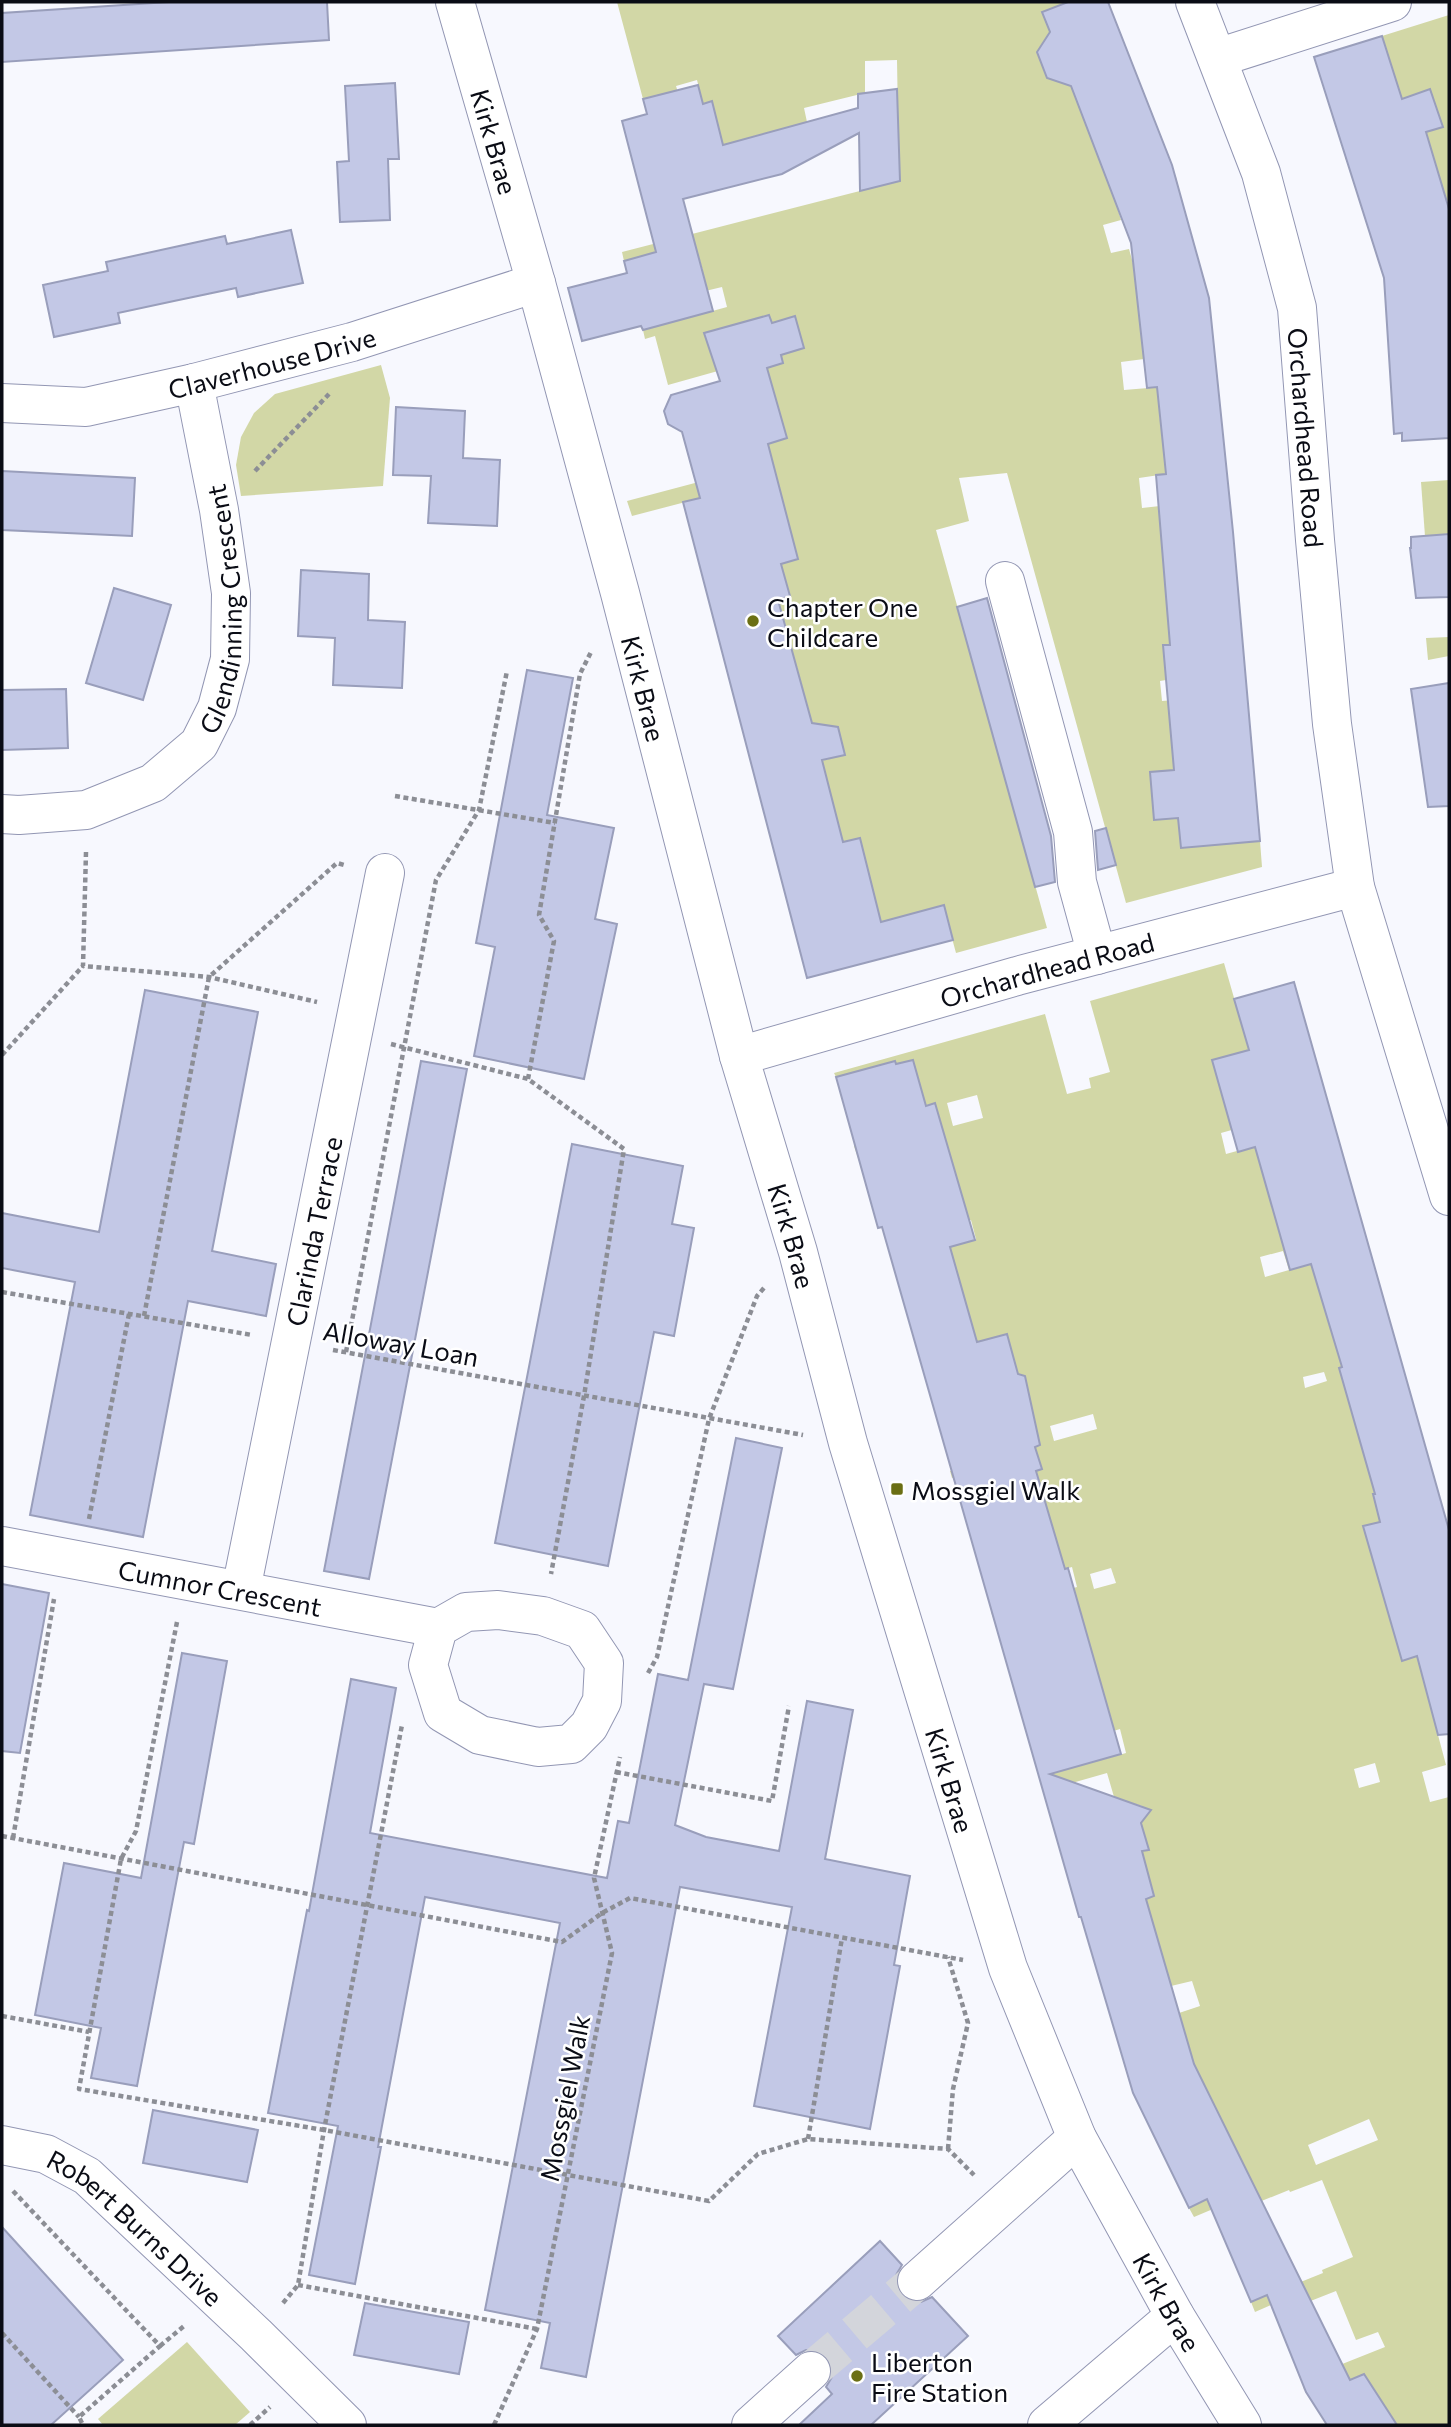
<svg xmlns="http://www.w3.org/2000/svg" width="1451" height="2427" font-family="Commissioner,sans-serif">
  <rect width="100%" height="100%" fill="#f7f8fe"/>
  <!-- green -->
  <g fill="#d2d7a6" fill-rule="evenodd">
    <path d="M617 2H1068L1042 12 1054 43 1037 52 1047 78 1052 80 1066 74 1145 187 1176 177 1178 186 1116 203 1121 220 1103 225 1111 253 1129 249 1136 274 1174 287 1204 279 1209 298 1144 359 1121 362 1124 390 1160 387 1183 409 1159 411 1166 474 1139 478 1142 508 1169 505 1231 513 1233 527 1161 533 1167 608 1204 606 1230 639 1163 645 1166 680 1160 681 1162 701 1187 699 1219 766 1150 772 1154 819 1178 818 1181 848 1260 841 1262 867 1126 903 1007 473 959 478 969 521 936 530 1047 928 956 953 943 905 896 918 905 953 895 955 886 921 881 922 876 901 858 905 835 817 769 834 766 817 821 761 844 755 815 734 797 667 731 684 791 649 778 600 790 596 786 583 705 584 798 559 777 478 632 516 627 501 725 475 754 448 787 438 767 368 783 363 781 355 804 348 795 316 772 323 769 315 714 330 725 369 668 385 655 336 645 339 643 330 727 307 722 287 697 293 692 274 703 271 698 254 684 245 624 261 622 252 899 181 897 60 865 61V93L804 108 807 122 724 151 711 102 703 104 697 80 676 86 682 105 672 92 643 99Z"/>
    <path d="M1449 15V200L1447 201 1442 187 1351 169 1345 158 1442 127 1430 90 1402 99 1382 36Z"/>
    <path d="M381 365 390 398 383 486 241 496 236 465 241 437 254 413 275 394Z"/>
    <path d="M1449 480V534L1425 536 1421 482Z"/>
    <path d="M1449 637V656L1428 660 1426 638Z"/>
    <path d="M1224 963 1249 1050 1253 1124 1221 1133 1226 1154 1255 1146 1280 1236 1301 1231 1339 1358 1403 1371 1345 1388 1369 1474 1428 1457 1435 1478 1373 1494 1380 1522 1364 1526 1396 1578 1449 1563V1583L1385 1602 1402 1660 1419 1656 1425 1678 1449 1671V1699L1430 1705 1446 1765 1422 1772 1430 1802 1449 1797V2425H1397L1367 2378 1345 2391 1337 2378 1304 2390 1302 2380 1385 2347 1378 2332 1356 2340 1336 2291 1275 2315 1271 2305 1255 2312 1251 2302 1323 2273 1322 2270 1353 2257 1322 2180 1290 2192 1289 2190 1217 2219 1213 2209 1194 2217 1189 2208 1250 2178 1192 2061 1132 2090 1123 2061 1188 2043 1179 2013 1200 2006 1192 1981 1171 1986 1152 1919 1087 1937 1143 1900 1154 1896 1149 1880 1130 1854 1148 1849 1125 1836 1145 1818 1142 1806 1132 1803 1117 1807 1107 1773 1044 1791 1040 1777 1126 1753 1120 1729 1097 1736 1016 1694 1097 1671 1093 1656 1063 1637 1086 1631 1078 1602 996 1626 991 1612 1077 1587 1072 1567 1044 1575 1016 1477 1041 1469 1037 1453 952 1478 950 1471 1033 1447 1028 1390 1024 1376 1012 1372 929 1388 925 1379 1012 1354 1007 1334 977 1342 950 1247 976 1239 971 1220 887 1243 882 1228 964 1203 959 1186 935 1140 859 1161 854 1146 941 1122 935 1103 908 1110 894 1061 836 1077 834 1073 1045 1014 1067 1094 1091 1088 1089 1078 1110 1072 1090 1001ZM977 1095 983 1118 953 1126 947 1103ZM1283 1251 1289 1270 1265 1277 1260 1257ZM1324 1372 1327 1381 1305 1388 1303 1377ZM1093 1414 1097 1429 1054 1441 1050 1426ZM1111 1568 1116 1583 1094 1589 1090 1574ZM1375 1763 1380 1782 1359 1788 1354 1769ZM1369 2119 1378 2140 1316 2165 1308 2145Z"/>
    <path d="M187 2342 250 2412 235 2425H103L98 2419Z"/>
  </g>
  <!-- building -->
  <g fill="#c3c8e6" stroke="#999ebb" stroke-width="2">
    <path d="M169 2H327L329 40 2 62V13Z"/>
    <path d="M1068 2H1108L1172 165 1209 298 1233 532 1260 841 1181 848 1178 818 1154 820 1150 772 1174 770 1163 645H1170L1156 475 1166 474 1157 387 1147 388 1131 243 1071 86 1047 78 1037 52 1050 32 1042 12Z"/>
    <path d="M1382 36 1402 99 1430 89 1443 127 1426 132 1449 209V438L1402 441V433L1394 434 1384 278 1314 57Z"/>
    <path d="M395 83 399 159H388L390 220 340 222 337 162 349 161 345 86Z"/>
    <path d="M698 85 703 104 712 101 723 145 858 108V94L897 89 900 181 860 191 859 133 782 174 683 199 713 311 643 330 641 326 582 341 568 288 627 273 624 261 656 252 622 121 647 114 643 99Z"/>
    <path d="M291 230 303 283 238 297 236 288 174 301 118 313 120 323 54 337 43 285 108 271 106 262 225 236 227 244Z"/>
    <path d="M769 315 772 323 795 316 804 348 781 355 783 363 767 368 787 438 768 444 798 559 781 564 790 596 778 600 812 723 838 727 845 755 822 760 843 842 860 838 881 922 944 905 953 940 807 978 683 502 700 498 682 432 668 424 664 411 671 395 720 381 704 333Z"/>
    <path d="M396 407 465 411 463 458 500 460 497 526 428 523 431 476 393 475Z"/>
    <path d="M2 471 135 478 132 536 2 530Z"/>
    <path d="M1449 534V597L1416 598 1410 548H1411V537Z"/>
    <path d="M301 570 369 574 368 620 405 622 402 688 333 685 335 638 298 636Z"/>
    <path d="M114 588 171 605 143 700 86 683Z"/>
    <path d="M987 598 1051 836 1055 882 1035 887 957 607Z"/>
    <path d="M527 670 573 678 547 815 614 828 595 919 617 924 584 1079 474 1056 495 947 476 943Z"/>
    <path d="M1449 683V806L1428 807 1411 689Z"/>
    <path d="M66 689 68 748 2 750V690Z"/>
    <path d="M1106 828 1116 865 1098 870 1095 831Z"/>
    <path d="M1294 982 1449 1530V1734L1438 1735 1417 1656 1402 1661 1363 1526 1380 1522 1373 1494H1375L1339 1368 1342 1367 1311 1264 1290 1270 1255 1147 1238 1152 1212 1060 1249 1050 1234 999Z"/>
    <path d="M145 990 258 1012 212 1251 276 1264 266 1316 188 1301 143 1537 30 1515 75 1282 2 1268V1213L99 1232Z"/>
    <path d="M913 1060 926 1106 935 1103 975 1240 950 1247 977 1342 1007 1334 1018 1374 1025 1376 1040 1445 1035 1447 1042 1469 1036 1471 1065 1569 1068 1568 1121 1754 1050 1774 1151 1810 1141 1823 1149 1850 1142 1851 1154 1896 1146 1899 1194 2064 1350 2380 1364 2374 1397 2425H1327L1306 2392 1267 2295 1251 2302 1207 2199 1189 2208 1133 2093 1081 1917H1079L882 1227 878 1228 836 1077 895 1061 896 1064Z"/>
    <path d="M421 1061 467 1069 369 1579 324 1571Z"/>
    <path d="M572 1144 683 1166 672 1224 694 1228 674 1336 654 1332 608 1566 495 1543Z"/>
    <path d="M736 1438 782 1448 733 1689 704 1684 675 1825 706 1837 779 1851 807 1701 853 1710 825 1859 910 1876 894 1965 900 1966 870 2129 754 2106 792 1907 680 1887 586 2377 541 2368 550 2323 485 2310 560 1923 425 1897 378 2147H381L355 2284 309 2275 338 2126 268 2113 307 1910 309 1911 351 1679 396 1688 370 1833 607 1878 618 1821 629 1823 658 1674 688 1680Z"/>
    <path d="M2 1584 49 1593 20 1753 2 1751Z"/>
    <path d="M182 1653 227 1661 194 1844 184 1842 137 2086 91 2078 101 2028 35 2015 64 1863 141 1878Z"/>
    <path d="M153 2110 258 2130 247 2182 143 2163Z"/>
    <path d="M2 2227 123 2360 51 2425H2Z"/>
    <path d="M880 2241 902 2265 896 2275V2285L901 2296 911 2302H921L932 2297 968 2336 871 2425H799L832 2394 826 2387 832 2377V2366L827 2356 817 2350H806L796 2355 778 2336Z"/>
    <path d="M365 2303 469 2322 459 2374 354 2355Z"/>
  </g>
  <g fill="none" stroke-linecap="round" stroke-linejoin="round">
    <!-- minor-tunnel -->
    <path stroke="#d3d5db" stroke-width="38" stroke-dasharray="38 19" stroke-linecap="butt" d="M811 2371 917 2281"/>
    <defs>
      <g id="minor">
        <path id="s1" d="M455 2 536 283 620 593 739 1056 798 1252 848 1443 1008 1968 1077 2138 1175 2316 1242 2425"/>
        <path id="s2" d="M1195 2 1261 173 1297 308 1315 540 1332 724 1355 887 1449 1196"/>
        <path d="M1217 58 1392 2"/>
        <path id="s3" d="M2 403 86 407 194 383 352 342 536 283"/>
        <path d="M1005 581 1073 832 1077 882 1097 955"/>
        <path id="s4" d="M2 814 19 815 86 810 153 783 199 744 217 708 230 659 231 593 219 510 194 383"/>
        <path id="s5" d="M739 1056 1017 976 1355 887"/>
        <path id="s6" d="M2 1546 438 1628"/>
        <path id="s7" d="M241 1590 385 873"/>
        <path d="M498 1610 543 1616 582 1630 604 1663 602 1701 589 1726 571 1744 538 1747 480 1735 443 1713 428 1665 438 1628 466 1612Z"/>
        <path id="s8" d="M2 2145 46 2154 87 2176 256 2335 347 2425"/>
        <path d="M917 2281 1077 2138"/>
        <path d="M751 2425 811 2371"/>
        <path d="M1047 2425 1175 2316"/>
      </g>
    </defs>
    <!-- minor casing -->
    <use href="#minor" stroke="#9296b3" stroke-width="40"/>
    <!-- path -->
    <g stroke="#8c8e95" stroke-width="4.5" stroke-dasharray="5 3.5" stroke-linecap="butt">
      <path d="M255 471 329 394"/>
      <path d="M395 796 555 823"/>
      <path d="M86 852 83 966 209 977 317 1002"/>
      <path d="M391 1044 528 1079 624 1149 584 1396 551 1574"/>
      <path d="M2 1055 83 966"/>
      <path d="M528 1079 554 941 539 915 580 674 591 652"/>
      <path d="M2 1292 252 1335"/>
      <path d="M144 1316 209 977 337 863 344 865"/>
      <path d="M333 1350 803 1435"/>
      <path d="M346 1352 436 880 479 810 507 671"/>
      <path d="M89 1519 129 1314"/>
      <path d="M177 1622 136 1831 121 1859 79 2089 324 2130 709 2201 758 2154 808 2139 948 2149 974 2175"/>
      <path d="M648 1673 657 1657 709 1419 757 1296 764 1288"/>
      <path d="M616 1772 772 1801 789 1706"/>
      <path d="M2 1836 562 1942 602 1913 630 1898 963 1960"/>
      <path d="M13 1838 54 1599"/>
      <path d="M2 2016 89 2032"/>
      <path d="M808 2139 842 1938"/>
      <path d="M948 2149 953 2089 968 2023 948 1957"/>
      <path d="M13 2191 160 2346 79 2417 83 2425"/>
      <path d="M298 2285 537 2329"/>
      <path d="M283 2303 298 2285 324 2130 402 1725"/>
      <path d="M2 2333 79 2417"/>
      <path d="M160 2346 184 2326"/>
      <path d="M250 2425 270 2407"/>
      <path d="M494 2425 537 2329 612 1953 594 1878 620 1757"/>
    </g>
    <!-- minor -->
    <use href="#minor" stroke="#fff" stroke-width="38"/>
  </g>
  <!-- markers -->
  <g fill="#6b6f14" stroke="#fff" stroke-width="2.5">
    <circle cx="753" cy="621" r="7"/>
    <rect x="890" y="1482" width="14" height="14" rx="3.5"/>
    <circle cx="857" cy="2376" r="7"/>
  </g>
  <g text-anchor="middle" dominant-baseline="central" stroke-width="5" stroke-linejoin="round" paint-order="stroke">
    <!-- street labels -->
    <g font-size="26" fill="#0a0c15" stroke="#fff">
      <text stroke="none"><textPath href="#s1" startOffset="145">Kirk Brae</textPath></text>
      <text stroke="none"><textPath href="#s3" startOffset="275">Claverhouse Drive</textPath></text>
      <text stroke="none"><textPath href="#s2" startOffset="453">Orchardhead Road</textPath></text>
      <text stroke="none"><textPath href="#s4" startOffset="357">Glendinning Crescent</textPath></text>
      <text stroke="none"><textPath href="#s1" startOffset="712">Kirk Brae</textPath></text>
      <text stroke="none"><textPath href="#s5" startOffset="320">Orchardhead Road</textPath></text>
      <text stroke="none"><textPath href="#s7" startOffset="366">Clarinda Terrace</textPath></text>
      <text stroke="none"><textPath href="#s1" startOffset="1279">Kirk Brae</textPath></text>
      <text transform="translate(401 1343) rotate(10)">Alloway Loan</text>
      <text stroke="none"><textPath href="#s6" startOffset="222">Cumnor Crescent</textPath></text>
      <text stroke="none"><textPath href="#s1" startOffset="1846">Kirk Brae</textPath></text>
      <text transform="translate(564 2098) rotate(-79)">Mossgiel Walk</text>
      <text stroke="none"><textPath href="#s8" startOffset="161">Robert Burns Drive</textPath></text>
      <text stroke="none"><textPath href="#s1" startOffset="2413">Kirk Brae</textPath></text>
    </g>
    <!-- poi labels -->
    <g font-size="26" fill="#0a0c15" stroke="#fff" text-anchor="start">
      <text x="767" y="606">Chapter One<tspan x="767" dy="30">Childcare</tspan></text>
      <text x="911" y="1489">Mossgiel Walk</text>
      <text x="871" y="2361">Liberton<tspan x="871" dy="30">Fire Station</tspan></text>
    </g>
  </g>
  <!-- border -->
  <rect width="1451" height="2427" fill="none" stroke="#0a0c15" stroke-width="7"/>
</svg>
